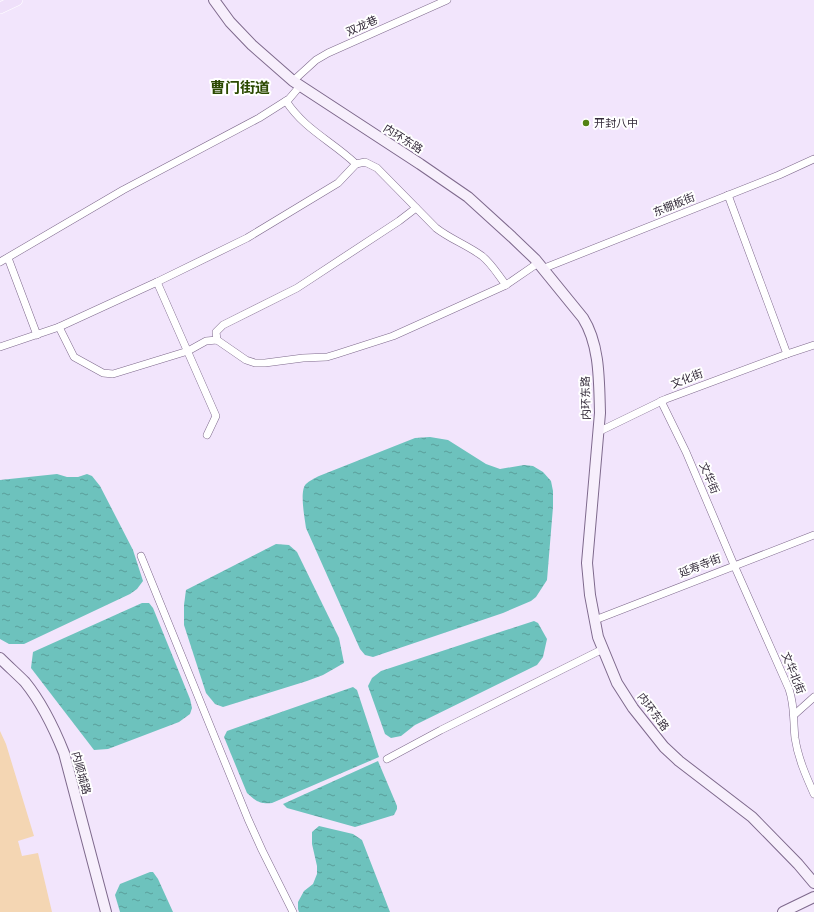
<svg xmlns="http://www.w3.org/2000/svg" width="814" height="912" font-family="'Nunito Sans','Noto Sans SC',sans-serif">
  <defs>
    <pattern id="water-ripples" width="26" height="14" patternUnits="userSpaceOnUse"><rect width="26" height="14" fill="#6dc2bd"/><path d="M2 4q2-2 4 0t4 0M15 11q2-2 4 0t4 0" fill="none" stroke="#5a9e9b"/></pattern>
  </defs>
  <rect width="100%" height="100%" fill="#f2e5fc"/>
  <!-- park -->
  <path fill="#f4d6b3" d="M0 731 6 744 34 836 18 841 22 856 38 853 52 912H0Z"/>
  <!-- water -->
  <g fill="url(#water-ripples)">
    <path d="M430 437 448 440 486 464 500 469 524 465 533 466 543 472 551 481 553 491V507L547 580 536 597 531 601 503 613 373 657 365 655 360 649 306 528C305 519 299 491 306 484 309 481 315 478 319 476L415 438Z"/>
    <path d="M57 474 67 477H78L87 474 92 476 100 486 133 550 143 581 137 589 130 594 24 644H9L0 639V480Z"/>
    <path d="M276 544 289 545 297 552 339 638 344 663 323 675 307 681 223 707 215 704 206 693 184 625V605L186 590Z"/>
    <path d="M142 603H149L153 608 190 699 192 708 190 714 179 722 108 749 94 750 31 668 33 652Z"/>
    <path d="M534 621 538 623 547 639 543 657 537 665 415 725 401 736 391 738 385 734 368 686 372 678 381 671Z"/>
    <path d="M353 687 357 690 379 757 272 803C259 804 256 801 247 793L224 737 227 731Z"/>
    <path d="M378 761 397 806V809L394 815 355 827 287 808 283 804Z"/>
    <path d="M319 826 353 834 362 840 390 912H299L298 909V902L304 891 313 884 317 874V866L312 844V832Z"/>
    <path d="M150 872H153L158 879 173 912H120L115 895 120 884Z"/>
  </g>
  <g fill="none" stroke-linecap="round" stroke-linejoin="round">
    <defs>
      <g id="street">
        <path d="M293 81 316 60 328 53 447 0"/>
        <path d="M286 101C305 130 332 141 356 164L365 162 377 168 436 228C450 239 467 245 482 256 492 264 498 275 506 285"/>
        <path d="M728 195 787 354"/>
        <path d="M8 258 37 335"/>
        <path d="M0 262 123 190 259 118 289 99 300 86"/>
        <path d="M542 269 779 175 814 159"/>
        <path d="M157 282 216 416 207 435"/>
        <path d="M59 327 157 282 247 238 338 183 356 164"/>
        <path d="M217 340 216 332 223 325 297 288 399 221 416 208"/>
        <path d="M0 347 59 327 74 357 103 373 113 374 188 351 206 341 217 340 246 360 255 363H265L303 358 327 357 337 354 393 336 453 309 506 285 538 263"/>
        <path d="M661 401 686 452 734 565 789 689C795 707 793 720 795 738 798 758 806 776 814 794"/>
        <path d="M598 432 666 399 787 354 814 345"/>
        <path d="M141 556 248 819 262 850 293 912"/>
        <path d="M595 620 814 535"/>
        <path d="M794 715 814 697"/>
        <path d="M387 759 441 730 603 649"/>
      </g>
      <g id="secondary">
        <path d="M214 0 230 22 252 45 293 81 420 164 468 197 512 237 535 259 583 318C600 345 599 381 600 413L587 563 590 595 598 637 617 683 633 708 664 747 679 761 752 817 798 864 814 883"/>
        <path d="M0 658C8 666 17 674 25 682 42 703 54 728 64 753L106 912"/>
        <path d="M783 912 814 897"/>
      </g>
      <path id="primary" d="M0 8 17 0"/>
    </defs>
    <!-- street casing -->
    <use href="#street" stroke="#7e698c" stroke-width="8"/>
    <!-- secondary casing -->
    <use href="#secondary" stroke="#7e698c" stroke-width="12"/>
    <!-- primary casing -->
    <use href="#primary" stroke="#fff" stroke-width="12"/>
    <!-- street -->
    <use href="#street" stroke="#fff" stroke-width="7"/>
    <!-- secondary -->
    <use href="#secondary" stroke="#f7effc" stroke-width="10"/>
    <!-- primary -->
    <use href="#primary" stroke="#efe0fa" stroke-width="11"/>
  </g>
  <!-- markers -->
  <circle fill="#538313" stroke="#fff" stroke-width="1.5" cx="586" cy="123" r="4"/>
  <g text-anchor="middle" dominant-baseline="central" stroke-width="4" stroke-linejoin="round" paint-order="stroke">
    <!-- street labels -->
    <g font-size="11" fill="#342b3a" stroke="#fff">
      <text transform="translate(362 26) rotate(-24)">双龙巷</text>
      <text transform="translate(403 139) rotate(32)">内环东路</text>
      <text transform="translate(674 205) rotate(-22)">东棚板街</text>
      <text transform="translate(687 379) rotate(-21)">文化街</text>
      <text transform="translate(586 398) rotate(-91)">内环东路</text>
      <text transform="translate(709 478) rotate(67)">文华街</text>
      <text transform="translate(700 566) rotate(-21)">延寿寺街</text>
      <text transform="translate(793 673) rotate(68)">文华北街</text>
      <text transform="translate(653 712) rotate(53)">内环东路</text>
      <text transform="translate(81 773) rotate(75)">内顺城路</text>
    </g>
    <!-- poi labels -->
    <g font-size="11" fill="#342b3a" stroke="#fff" text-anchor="start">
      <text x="594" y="123">开封八中</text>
    </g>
    <!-- district labels -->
    <g font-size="15" font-weight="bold" fill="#2b4901" stroke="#fff">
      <text x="240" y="88">曹门街道</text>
    </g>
  </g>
</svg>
